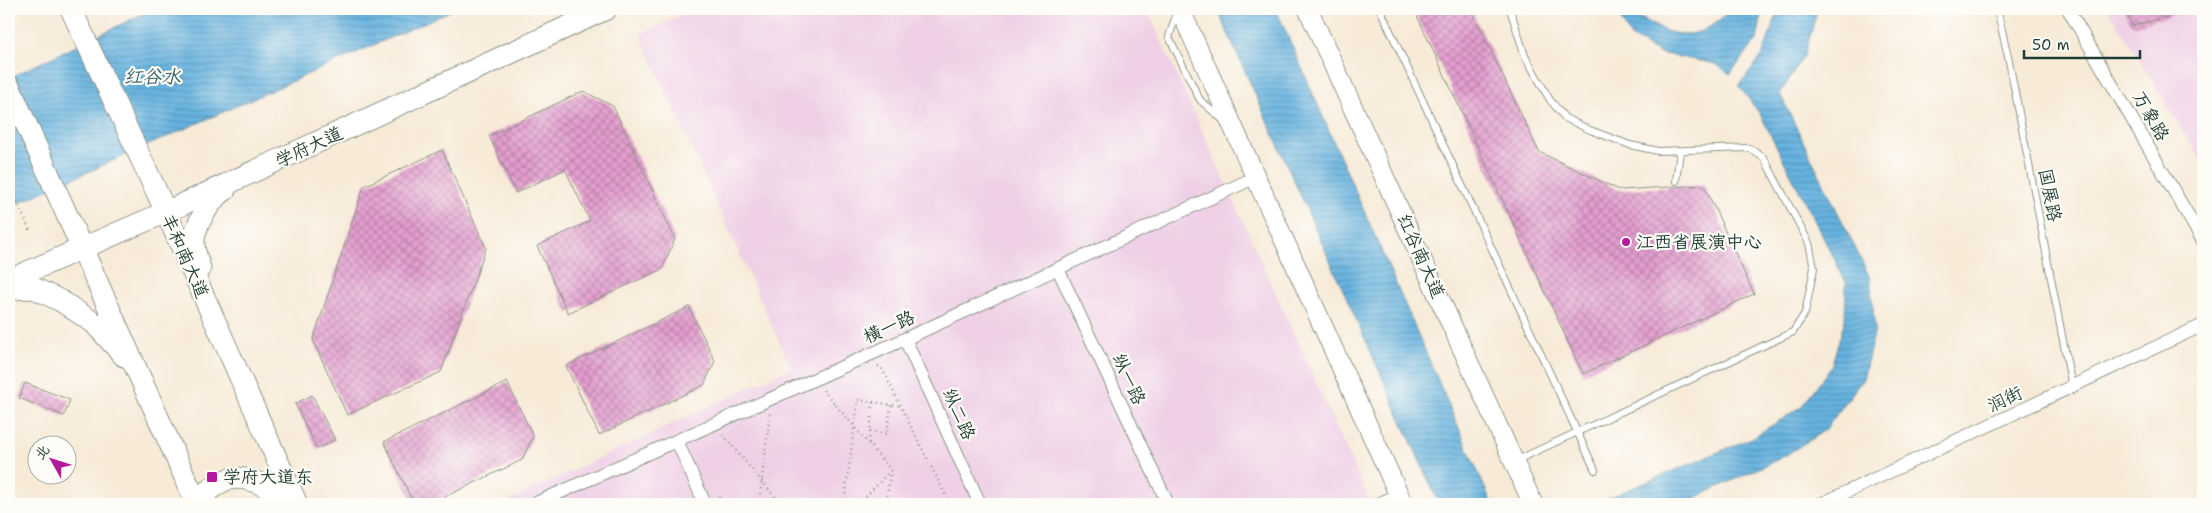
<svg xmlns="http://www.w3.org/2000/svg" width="2212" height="513" font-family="'Shantell Sans','LXGW WenKai TC',sans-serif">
  <defs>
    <pattern id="water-rules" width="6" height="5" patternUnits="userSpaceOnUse" patternTransform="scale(1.25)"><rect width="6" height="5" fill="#66b2df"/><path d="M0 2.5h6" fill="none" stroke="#5392b6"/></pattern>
    <pattern id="building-cross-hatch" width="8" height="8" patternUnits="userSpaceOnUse" patternTransform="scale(1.25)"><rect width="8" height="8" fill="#e49ecf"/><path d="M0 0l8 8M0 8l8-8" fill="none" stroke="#b882a9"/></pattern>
  </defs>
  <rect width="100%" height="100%" fill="#fdfcf7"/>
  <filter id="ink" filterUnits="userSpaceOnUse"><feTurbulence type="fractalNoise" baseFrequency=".02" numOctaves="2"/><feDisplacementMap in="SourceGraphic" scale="10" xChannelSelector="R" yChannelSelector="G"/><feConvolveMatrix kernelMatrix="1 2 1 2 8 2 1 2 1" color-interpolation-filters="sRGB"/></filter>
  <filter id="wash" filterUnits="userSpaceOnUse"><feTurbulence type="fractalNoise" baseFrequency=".0096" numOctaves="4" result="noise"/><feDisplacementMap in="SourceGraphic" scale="20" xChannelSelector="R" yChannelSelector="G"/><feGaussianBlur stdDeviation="1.12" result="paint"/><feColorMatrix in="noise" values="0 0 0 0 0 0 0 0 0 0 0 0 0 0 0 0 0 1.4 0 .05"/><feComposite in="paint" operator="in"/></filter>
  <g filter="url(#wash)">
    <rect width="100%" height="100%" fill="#f7ead7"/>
    <!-- built -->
    <g fill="#efd0e6">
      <path d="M695 9H1147L1371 504H502L791 368 640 34Z"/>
      <path d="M2108 9H2203V163Z"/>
    </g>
    <!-- water -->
    <g fill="url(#water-rules)" stroke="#42788a">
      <path d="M153 9H455L9 207V78Z"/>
      <path d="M1217 9H1276L1492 504H1439Z"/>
      <path d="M1619 9C1633 9 1632 13 1643 19 1676 41 1704 40 1730 9H1763L1757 40 1730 74 1716 64 1659 53 1631 37 1622 22Z"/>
      <path d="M1779 9H1816V15L1805 54 1780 94 1870 278 1875 329 1863 379 1825 430 1783 457 1682 504H1594L1752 438 1801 407 1831 367 1845 320 1846 282 1760 114 1739 86 1762 56Z"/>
    </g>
    <g id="blocks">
      <!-- building -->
      <g fill="url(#building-cross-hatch)">
        <path d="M1414 9H1471L1539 152 1619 190 1704 185 1754 294 1583 374Z"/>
        <path d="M2123 9H2182L2183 12 2133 26Z"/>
        <path d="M583 91 613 106 675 239 662 269 568 313 537 246 590 221 565 169 516 193 489 136Z"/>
        <path d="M442 150 486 248 441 372 347 415 313 340 364 186Z"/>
        <path d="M689 307 715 361 704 385 599 435 566 366Z"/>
        <path d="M507 382 533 436 522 460 430 504H414L384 442Z"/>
        <path d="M25 383 70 400 64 416 19 398Z"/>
        <path d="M312 395 335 440 317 449 295 404Z"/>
      </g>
    </g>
  </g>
  <g filter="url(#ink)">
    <use href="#blocks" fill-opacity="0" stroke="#8b9486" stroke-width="1"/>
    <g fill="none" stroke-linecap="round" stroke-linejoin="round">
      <defs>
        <g id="service">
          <path d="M1380 9 1595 470"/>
          <path d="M1510 9 1525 56 1550 100 1565 118 1590 130 1630 145 1658 151 1749 148 1764 158 1809 243 1814 268 1805 313 1793 332 1515 461"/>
          <path d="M1997 9 2009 61 2072 387"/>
          <path d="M1177 12 1169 37 1200 100 1224 121"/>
          <path d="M1676 181 1680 151"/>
        </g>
        <g id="minor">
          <path d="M2068 9 2203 241"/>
          <path d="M1058 269 1168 504"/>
          <path d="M905 339 980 504"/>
          <path d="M677 441 705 504"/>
          <path d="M534 504 905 339 1256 177"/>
          <path d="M1378 504 1398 495"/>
          <path d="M1821 504 2203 325"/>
        </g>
        <g id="secondary">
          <path d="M1180 9 1403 504"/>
          <path d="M1308 9 1533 504"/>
        </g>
        <g id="primary">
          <path d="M71 9 166 212 297 504"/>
          <path d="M9 86 197 504"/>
          <path d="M200 268C198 261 194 252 194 244 193 226 211 199 225 190"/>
          <path d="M9 280 166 212 606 9"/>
          <path d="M9 289 34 288 61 301 94 323 124 356"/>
          <path d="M205 504 206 492C211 489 217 484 223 481 245 472 272 487 286 504"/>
        </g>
      </defs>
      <!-- service casing -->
      <use href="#service" stroke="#8b9486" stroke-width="8"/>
      <!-- minor casing -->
      <use href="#minor" stroke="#8b9486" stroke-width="14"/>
      <!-- secondary casing -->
      <use href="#secondary" stroke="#8b9486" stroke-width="21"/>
      <!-- primary casing -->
      <use href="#primary" stroke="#8b9486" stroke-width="23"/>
      <!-- path -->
      <g stroke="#8b9486" stroke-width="2.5" stroke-dasharray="1 4" stroke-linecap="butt">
        <path d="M9 183 30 231"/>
        <path d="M878 366 881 367 950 504"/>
        <path d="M823 390 891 470 886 504"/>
        <path d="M870 431 887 434 891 405"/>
        <path d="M723 435 781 504"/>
        <path d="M869 443 873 402"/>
        <path d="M719 497 722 504"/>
        <path d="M759 504 770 413"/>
        <path d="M844 504 858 400 900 406"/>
        <path d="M859 504 890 471"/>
      </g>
      <!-- service -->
      <use href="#service" stroke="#fff" stroke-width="6"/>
      <!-- minor -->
      <use href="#minor" stroke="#fff" stroke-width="12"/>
      <!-- secondary -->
      <use href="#secondary" stroke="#fff" stroke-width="19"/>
      <!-- primary -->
      <use href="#primary" stroke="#fff" stroke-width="21"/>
    </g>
  </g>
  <!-- markers -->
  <g fill="#b5179e" stroke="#fdfcf7" stroke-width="2">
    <circle cx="1626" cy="242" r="5"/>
    <rect x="206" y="471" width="12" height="12" rx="2.5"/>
  </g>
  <g text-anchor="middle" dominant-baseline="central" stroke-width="4.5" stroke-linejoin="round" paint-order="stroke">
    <!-- street labels -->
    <g font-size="18" fill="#1f3d34" stroke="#fdfcf7">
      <text transform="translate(2151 116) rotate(60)">万象路</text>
      <text transform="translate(309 147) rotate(-25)">学府大道</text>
      <text transform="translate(2050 195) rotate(79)">国展路</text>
      <text transform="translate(185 256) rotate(66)">丰和南大道</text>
      <text transform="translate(1421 256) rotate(66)">红谷南大道</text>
      <text transform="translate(889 327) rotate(-24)">横一路</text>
      <text transform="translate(1129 379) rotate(65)">纵一路</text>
      <text transform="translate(2005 399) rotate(-25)">润街</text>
      <text transform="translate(959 414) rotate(66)">纵二路</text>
    </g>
    <!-- poi labels -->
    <g font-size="18" fill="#1f3d34" stroke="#fdfcf7" text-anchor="start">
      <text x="1636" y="242">江西省展演中心</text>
      <text x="223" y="477">学府大道东</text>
    </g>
    <!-- water labels -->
    <g font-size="19" font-style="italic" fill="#346067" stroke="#fdfcf7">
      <text x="152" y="76">红谷水</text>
    </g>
  </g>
  <!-- margin -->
  <rect width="2212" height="513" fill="none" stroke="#fdfcf7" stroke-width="30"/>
  <!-- north arrow -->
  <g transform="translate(52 460) rotate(309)"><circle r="24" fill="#fdfcf7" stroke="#a4b0a9"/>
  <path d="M0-4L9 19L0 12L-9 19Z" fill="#b5179e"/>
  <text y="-8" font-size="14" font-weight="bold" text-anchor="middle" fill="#1f3d34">北</text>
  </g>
  <!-- scale -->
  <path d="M2024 50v8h116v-8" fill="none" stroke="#1f3d34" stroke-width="2.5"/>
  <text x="2032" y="50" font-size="15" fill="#1f3d34" stroke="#fdfcf7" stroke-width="4" paint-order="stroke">50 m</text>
</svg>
